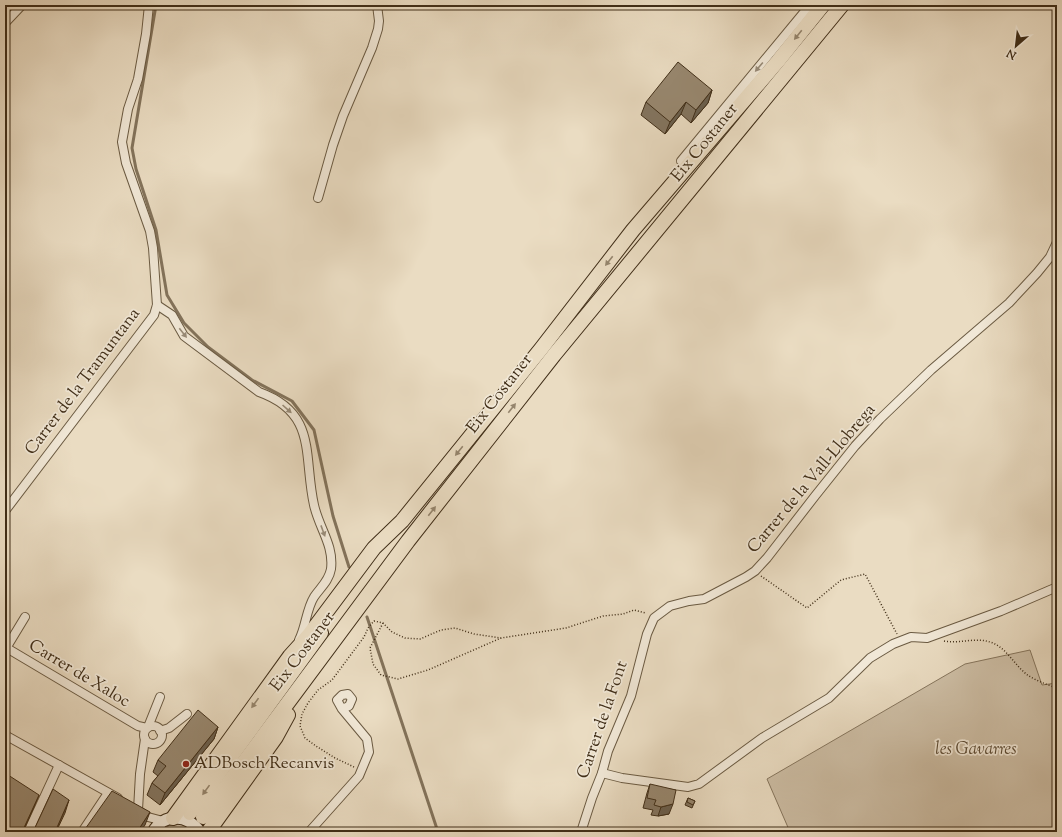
<svg xmlns="http://www.w3.org/2000/svg" width="1062" height="837" font-family="'Sorts Mill Goudy',serif">
  <rect width="100%" height="100%" fill="#eadcc2"/>
  <filter id="stains"><feTurbulence type="fractalNoise" baseFrequency=".005" numOctaves="4"/><feColorMatrix values="0 0 0 0 .2 0 0 0 0 .09 0 0 0 0 .02 0 0 0 .5 -.17"/></filter>
  <radialGradient id="worn" r=".72"><stop offset=".6" stop-color="#630" stop-opacity="0"/><stop offset="1" stop-color="#630" stop-opacity=".3"/></radialGradient>
  <!-- green -->
  <g fill="#cdbea5" stroke="#86765e">
    <path d="M1030 650 1042 685 1057 683V832H790L767 779 965 664Z"/>
    <path d="M173 824 185 826 193 832H161L166 827Z"/>
  </g>
  <g fill="none" stroke-linecap="round" stroke-linejoin="round">
    <!-- stream -->
    <g stroke="#83735b" stroke-width="3">
      <path d="M156 5 132 148 136 169 156 230 167 295 184 323 208 347 252 380 292 401 314 430 333 516 349 567"/>
      <path d="M367 617 438 832"/>
    </g>
    <!-- motorway-tunnel -->
    <path stroke="#c8b9a0" stroke-width="14" stroke-dasharray="14 7" stroke-linecap="butt" d="M177 832 190 813"/>
    <defs>
      <g id="minor">
        <path d="M5 23 22 5"/>
        <path d="M681 161 810 5"/>
        <path d="M318 198 333 145 343 116 372 48 378 29 379 21 377 5"/>
        <path d="M157 305 172 315 184 336 259 392C318 413 303 456 314 505 319 528 334 545 331 569 329 581 320 588 314 597 306 610 306 627 299 640"/>
        <path d="M5 511 154 315 157 305 153 248 150 231 126 163 122 142 128 109 138 79 146 34 149 5"/>
        <path d="M5 647 138 726 147 728"/>
        <path d="M5 650 25 617"/>
        <circle cx="153" cy="735" r="9"/>
        <path d="M148 727 160 697"/>
        <path d="M160 731 169 728 187 714"/>
        <path d="M5 735 118 798"/>
        <path d="M602 773 622 778 688 787 699 784 762 738 829 698 870 658 893 644 911 637 927 638 1001 611 1057 587"/>
        <path d="M138 810 140 774 145 739"/>
        <path d="M140 812 148 817 163 821"/>
        <path d="M28 832 59 765"/>
        <path d="M82 832 108 793"/>
        <path d="M309 832 359 776 369 752 367 739 342 709 337 700 342 695 348 694 352 699 349 706 342 709"/>
        <path d="M581 832 592 798 602 773 608 751 631 696 647 634 654 618 670 606 689 601 704 599 746 577 755 571 767 558 815 496 855 446 880 419 931 370 1009 303 1037 273 1050 257 1057 242"/>
      </g>
      <path id="secondary" d="M153 832C163 813 188 814 200 832"/>
      <g id="motorway">
        <path d="M190 813 321 633"/>
        <path d="M203 817 408 541 554 355 842 5"/>
        <path d="M173 818 290 656 309 635 374 548 402 521 541 349 633 230 778 61 823 5"/>
        <path d="M208 832 276 737 288 715"/>
      </g>
    </defs>
    <!-- minor casing -->
    <use href="#minor" stroke="#6a5a42" stroke-width="10"/>
    <!-- secondary casing -->
    <use href="#secondary" stroke="#402e18" stroke-width="13"/>
    <!-- motorway casing -->
    <use href="#motorway" stroke="#402e18" stroke-width="16"/>
    <!-- path -->
    <g stroke="#402e18" stroke-width="1.5" stroke-dasharray="1 2" stroke-linecap="butt">
      <path d="M761 576 807 608 841 580 865 574 897 634"/>
      <path d="M383 623 370 648 373 664 381 675 398 679 428 670 501 638"/>
      <path d="M944 641C960 644 975 637 990 642 1007 647 1015 667 1029 676 1037 681 1048 685 1057 688"/>
      <path d="M354 767 335 758 316 746 305 738 300 726 302 714 308 703 318 690 332 680 364 637 368 628 374 621 383 623 392 632 405 638 420 639 441 630 455 628 474 634 501 638 566 628 603 616 623 614 634 610 646 613"/>
    </g>
    <!-- minor -->
    <use href="#minor" stroke="#f1e8d7" stroke-width="8"/>
    <!-- secondary -->
    <use href="#secondary" stroke="#f1e8d7" stroke-width="11"/>
    <!-- motorway -->
    <use href="#motorway" stroke="#eadcc2" stroke-width="14"/>
  </g>
  <!-- wall -->
  <g fill="#837560" stroke="#402e18">
    <path d="M712 90 708 103 691 123 681 114 665 134 641 115 646 102Z"/>
    <path d="M218 727 214 739 160 805 147 795 152 783 158 776 153 772 158 760Z"/>
    <path d="M650 784 669 814 658 816 651 815 653 810 643 808 647 793Z"/>
    <path d="M688 798 695 801 692 808 685 805Z"/>
  </g>
  <!-- shaded-wall -->
  <g fill="#6a5f4e" stroke="#402e18">
    <path d="M712 90 708 103 691 123 696 110Z"/>
    <path d="M686 102 681 114 665 134 670 122Z"/>
    <path d="M218 727 214 739 160 805 165 793Z"/>
    <path d="M39 795 34 807 23 832H22Z"/>
    <path d="M69 800 65 813 56 832H55Z"/>
    <path d="M673 804 669 814 658 816 661 807Z"/>
    <path d="M150 812 145 825 140 832H137Z"/>
  </g>
  <!-- building -->
  <g fill="#988870" stroke="#402e18">
    <path d="M678 62 712 90 696 110 686 102 670 122 646 102Z"/>
    <path d="M198 710 218 727 165 793 152 783 166 766 158 760Z"/>
    <path d="M5 773 39 795 22 832H5Z"/>
    <path d="M650 784 676 790 673 804 661 807 654 805 656 800 647 798Z"/>
    <path d="M53 789 69 800 55 832H33Z"/>
    <path d="M112 791 150 812 137 832H83Z"/>
    <path d="M688 798 695 801 693 805 687 802Z"/>
  </g>
  <!-- one-way arrows -->
  <defs><path id="oneway-solid" d="M-6-.8H1V-3.2L6.5 0L1 3.2V.8H-6Z"/></defs>
  <g fill="#95856d">
    <use href="#oneway-solid" transform="translate(798 35) rotate(129)"/>
    <use href="#oneway-solid" transform="translate(609 261) rotate(128)"/>
    <use href="#oneway-solid" transform="translate(512 408) rotate(-52)"/>
    <use href="#oneway-solid" transform="translate(459 451) rotate(129)"/>
    <use href="#oneway-solid" transform="translate(432 511) rotate(-52)"/>
    <use href="#oneway-solid" transform="translate(255 703) rotate(126)"/>
    <use href="#oneway-solid" transform="translate(206 790) rotate(126)"/>
  </g>
  <g fill="#988b78">
    <use href="#oneway-solid" transform="translate(759 67) rotate(130)"/>
    <use href="#oneway-solid" transform="translate(183 333) rotate(52)"/>
    <use href="#oneway-solid" transform="translate(287 409) rotate(42)"/>
    <use href="#oneway-solid" transform="translate(323 531) rotate(70)"/>
  </g>
  <!-- markers -->
  <circle fill="#8f2418" stroke="#f1e8d7" stroke-width="1.5" cx="186" cy="764" r="4"/>
  <g text-anchor="middle" dominant-baseline="central" stroke-width="3.5" stroke-linejoin="round" paint-order="stroke">
    <!-- street labels -->
    <g font-size="17" fill="#402e18" stroke="#f1e8d7">
      <text transform="translate(705 143) rotate(-51)">Eix Costaner</text>
      <text transform="translate(83 382) rotate(-53)">Carrer de la Tramuntana</text>
      <text transform="translate(500 394) rotate(-52)">Eix Costaner</text>
      <text transform="translate(812 479) rotate(-50)">Carrer de la Vall-Llobrega</text>
      <text transform="translate(303 652) rotate(-53)">Eix Costaner</text>
      <text transform="translate(79 674) rotate(31)">Carrer de Xaloc</text>
      <text transform="translate(603 720) rotate(-71)">Carrer de la Font</text>
    </g>
    <!-- park labels -->
    <g font-size="17" font-style="italic" fill="#5c4b34" stroke="#f1e8d7">
      <text x="976" y="750">les Gavarres</text>
    </g>
    <!-- poi labels -->
    <g font-size="17" fill="#402e18" stroke="#f1e8d7" text-anchor="start">
      <text x="194" y="764">ADBosch Recanvis</text>
    </g>
  </g>
  <!-- margin -->
  <rect width="1062" height="837" fill="none" stroke="#eadcc2" stroke-width="20"/>
  <rect x="6" y="6" width="1050" height="825" fill="none" stroke="#402e18" stroke-width="2"/>
  <rect x="10" y="10" width="1042" height="817" fill="none" stroke="#402e18"/>
  <!-- north arrow -->
  <g transform="translate(1016 46) rotate(208)" stroke="#f1e8d7" stroke-width="3" paint-order="stroke">
  <path d="M0-3L7 15L0 10L-7 15Z" fill="#402e18"/>
  <text y="-6" font-size="11" font-weight="bold" text-anchor="middle" fill="#402e18">N</text>
  </g>
  <rect width="100%" height="100%" filter="url(#stains)"/>
  <rect width="100%" height="100%" fill="url(#worn)"/>
</svg>
